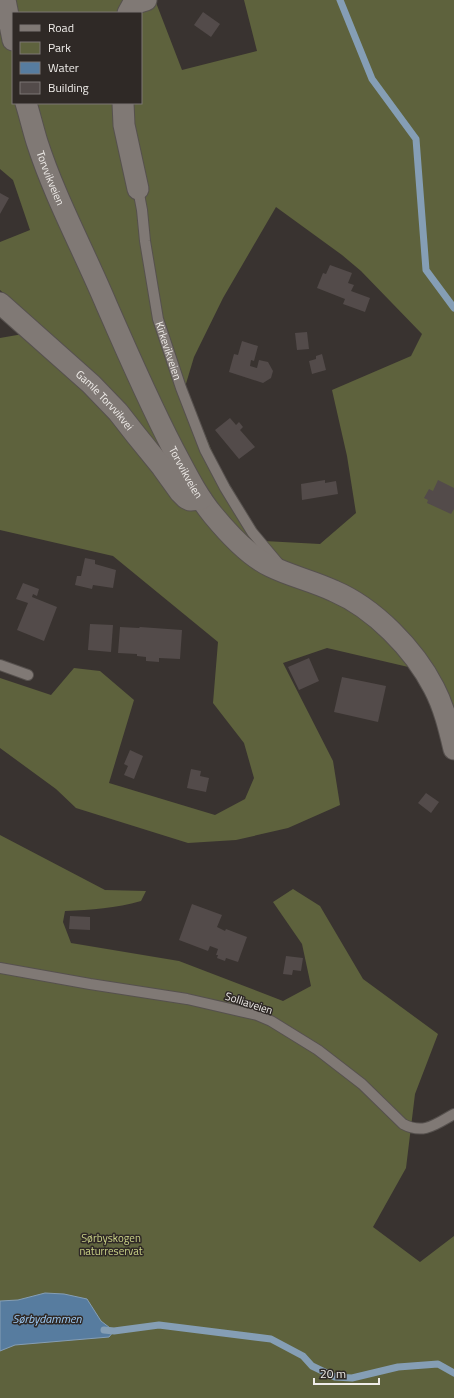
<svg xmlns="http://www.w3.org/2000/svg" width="454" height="1398" font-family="'Titillium Web',sans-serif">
  <rect width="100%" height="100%" fill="#393330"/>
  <!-- green -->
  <g fill="#5e623d" fill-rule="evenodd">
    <path d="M0 0H155L182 70 257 51 244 0H454V727L434 673 327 648 283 663 333 761 340 805 288 828 236 840 188 843 76 808 56 789 0 748V678L51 695 74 668 100 671 134 700 109 783 215 815 245 799 254 778 244 743 213 703 218 642 113 556 0 530V338L23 334 33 321 0 290V242L30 230 13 180 0 169ZM13 13H141V103H13ZM276 207 342 255 361 271 422 334 411 356 332 390 347 456 356 513 320 544 264 541 219 468 185 387 194 357 223 298Z"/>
    <path d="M0 835 105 890 146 891 141 901C116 908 91 910 65 911L63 922 71 943 179 961 283 1001 311 986 302 944 273 902 293 889 320 906 363 979 438 1034 415 1094 406 1168 373 1227 420 1262 454 1236V1398H0Z"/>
  </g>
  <!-- water -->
  <path fill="#577c9f" stroke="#859eb5" d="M45 1293 64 1294 87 1299 101 1321 114 1331 109 1337 15 1345 0 1351V1301L18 1300Z"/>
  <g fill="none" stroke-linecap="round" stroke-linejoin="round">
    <!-- stream -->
    <g stroke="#859eb5" stroke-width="7">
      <path d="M340 0 372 79 416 139 426 270 454 308"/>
      <path d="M104 1330 114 1331 159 1325 271 1339 303 1356 312 1366 335 1377 352 1378 398 1367 438 1364 454 1373"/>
    </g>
  </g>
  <!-- building -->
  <g fill="#534b4a">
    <path d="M203 12 220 24 211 37 194 25Z"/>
    <path d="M0 193 9 198 0 214Z"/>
    <path d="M330 265 352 273 348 283 354 285 351 291 370 298 365 312 343 304 345 299 317 288 323 273 326 274Z"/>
    <path d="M307 332 309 349 297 350 295 333Z"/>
    <path d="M242 341 258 346 254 361 251 360 250 366 257 368 259 360 268 362 273 371 271 378 263 383 229 372 234 354 238 355Z"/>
    <path d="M322 354 326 370 312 374 309 361 316 359V356Z"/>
    <path d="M230 418 236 425 239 422 243 427 240 430 255 447 239 459 215 430Z"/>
    <path d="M325 480V483L336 481 338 494 302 500 301 484Z"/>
    <path d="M438 480 454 488V509L451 514 427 503 428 500 424 498 429 489 433 491Z"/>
    <path d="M85 558 95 560V564L116 570 113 588 93 585 92 589 75 585 77 576H81Z"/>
    <path d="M23 583 39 589 37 596 33 594 32 597 57 607 44 641 17 630 28 603 16 599Z"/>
    <path d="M90 624 113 625 111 652 88 650Z"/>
    <path d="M120 627 139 628 140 627 182 630 180 659 159 658V662L146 661V657L137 656V654L118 653Z"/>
    <path d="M309 658 319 681 299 690 288 667Z"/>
    <path d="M342 677 386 686 378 722 334 712Z"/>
    <path d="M130 750 143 756 134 779 124 775 128 766 124 764Z"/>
    <path d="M191 769 201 771 200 776 209 778 206 792 187 788Z"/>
    <path d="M426 793 439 802 431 813 418 803Z"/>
    <path d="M192 904 222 915 217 927 225 931 226 929 247 937 238 962 226 958 225 961 217 958 218 955H216L218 949 210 946 208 951 179 940Z"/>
    <path d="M70 916 90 917V930L69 929Z"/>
    <path d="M286 956 303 958 301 971 293 970 292 975 283 974Z"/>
  </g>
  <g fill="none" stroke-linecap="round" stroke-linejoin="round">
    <defs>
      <g id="lane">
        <path id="s1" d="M138 189 142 210 145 241 158 319 181 388 205 450 225 488 252 532 278 563"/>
        <path d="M0 665 28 675"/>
        <path d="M0 968 90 984 187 999 257 1015 271 1021 318 1050 362 1084 403 1124C424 1135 436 1124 454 1114"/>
      </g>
      <g id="street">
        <path d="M5 0 13 40"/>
        <path d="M128 13 133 4 146 0"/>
        <path id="s2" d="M26 103C30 116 33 129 37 142 55 198 84 251 107 306 130 358 152 410 179 460 189 479 199 498 213 515 227 532 249 556 270 566 290 576 313 581 334 591 374 608 414 649 434 688 444 707 449 728 454 749"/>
        <path d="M123 103 124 125 138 189"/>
        <path id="s3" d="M0 303 91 384 118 412 136 435 162 467 180 492 186 498 190 500 201 499"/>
      </g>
    </defs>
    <!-- lane casing -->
    <use href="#lane" stroke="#56514e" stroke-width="12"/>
    <!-- street casing -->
    <use href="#street" stroke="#56514e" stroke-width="23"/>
    <!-- lane -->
    <use href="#lane" stroke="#807975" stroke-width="10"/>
    <!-- street -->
    <use href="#street" stroke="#807975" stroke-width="21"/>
  </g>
  <g text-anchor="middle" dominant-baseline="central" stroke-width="3" stroke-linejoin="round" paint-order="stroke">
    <!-- street labels -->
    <g font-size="11" fill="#efece9" stroke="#2f2926">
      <text stroke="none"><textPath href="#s2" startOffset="79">Torvvikveien</textPath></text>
      <text stroke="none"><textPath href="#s1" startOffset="165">Kirkevikveien</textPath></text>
      <text stroke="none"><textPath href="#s3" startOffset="143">Gamle Torvvikvei</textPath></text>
      <text stroke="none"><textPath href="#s2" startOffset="403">Torvvikveien</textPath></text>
      <text transform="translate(249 1003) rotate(18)">Solliaveien</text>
    </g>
    <!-- park labels -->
    <g font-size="11" fill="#ccd488" stroke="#2f2926">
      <text x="111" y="1238">Sørbyskogen<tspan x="111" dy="13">naturreservat</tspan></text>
    </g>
    <!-- water labels -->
    <g font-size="12" font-style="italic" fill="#9eccf8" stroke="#2f2926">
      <text x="47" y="1318">Sørbydammen</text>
    </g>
  </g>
  <!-- legend -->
  <rect x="12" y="12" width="130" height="92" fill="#2f2926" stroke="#7c7774"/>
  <rect x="20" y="25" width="20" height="6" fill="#807975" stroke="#7c7774"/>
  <text x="48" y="32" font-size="12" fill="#efece9">Road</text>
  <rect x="20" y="42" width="20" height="12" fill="#5e623d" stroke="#7c7774"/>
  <text x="48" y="52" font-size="12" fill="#efece9">Park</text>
  <rect x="20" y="62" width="20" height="12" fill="#577c9f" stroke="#7c7774"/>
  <text x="48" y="72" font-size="12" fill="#efece9">Water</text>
  <rect x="20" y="82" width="20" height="12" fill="#534b4a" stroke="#7c7774"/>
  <text x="48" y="92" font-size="12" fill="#efece9">Building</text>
  <!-- scale -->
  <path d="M314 1378v6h65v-6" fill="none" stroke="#efece9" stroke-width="2"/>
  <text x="320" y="1378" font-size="12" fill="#efece9" stroke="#2f2926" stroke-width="3" paint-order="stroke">20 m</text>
</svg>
